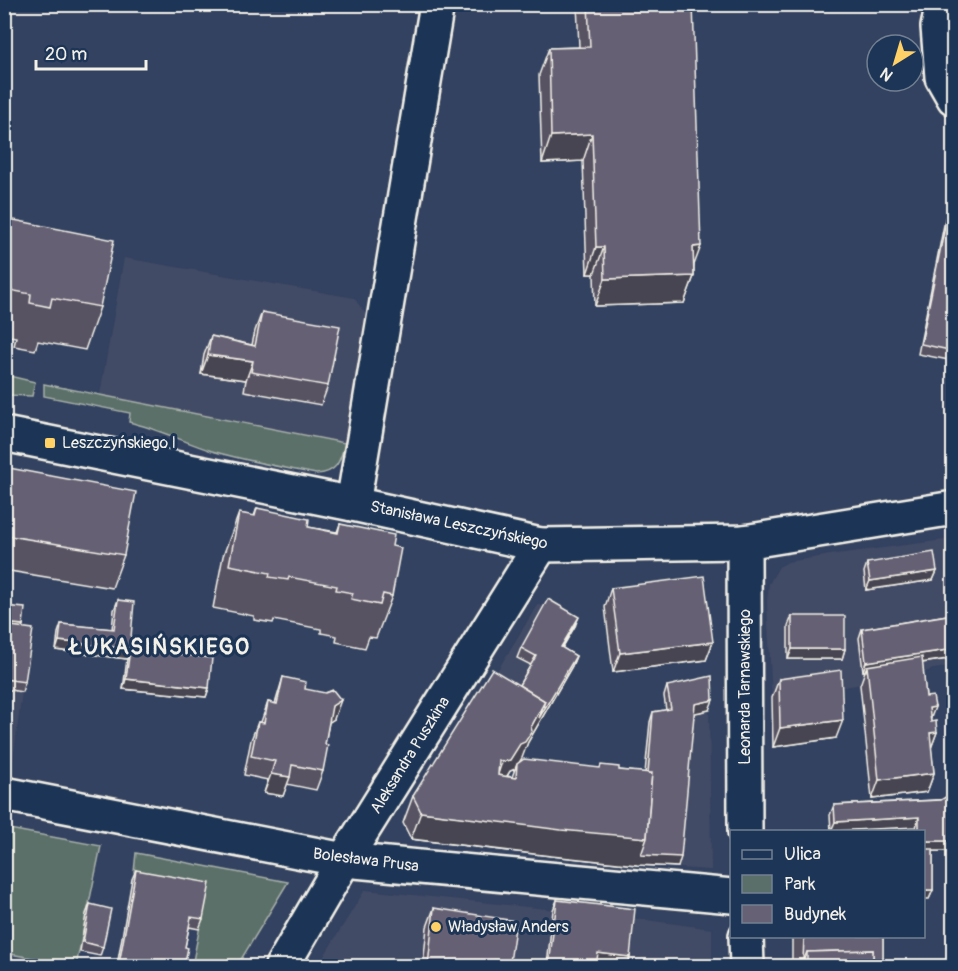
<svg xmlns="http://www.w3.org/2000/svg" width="958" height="971" font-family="Pangolin,sans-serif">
  <rect width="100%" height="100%" fill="#334260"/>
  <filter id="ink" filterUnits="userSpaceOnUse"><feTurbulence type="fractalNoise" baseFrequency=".0167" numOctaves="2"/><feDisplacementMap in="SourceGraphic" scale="12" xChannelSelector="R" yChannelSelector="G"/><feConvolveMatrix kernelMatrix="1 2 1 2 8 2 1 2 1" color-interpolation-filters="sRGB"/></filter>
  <g filter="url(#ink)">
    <!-- built -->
    <g fill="#424b66">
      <path d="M124 258 354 298 370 320 345 443 100 395Z"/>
      <path d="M953 539V666L933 669 915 676 772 698 767 602 769 584 779 567 788 562 837 554Z"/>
      <path d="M538 604 575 626 557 657 572 666 535 728 482 696Z"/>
      <path d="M4 636 29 639 13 759 5 758Z"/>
      <path d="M709 710 711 870 637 865 650 722Z"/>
      <path d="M365 890 631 918 712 929V966H318Z"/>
    </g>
    <!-- green -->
    <g fill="#5b6f6a" stroke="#a8b0a9" stroke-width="1.5">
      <path d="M5 375 35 382 32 396 5 395Z"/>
      <path d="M44 384 345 443C340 462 337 473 316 474 281 467 246 461 212 451 184 442 158 429 129 422L130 413 44 396Z"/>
      <path d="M4 828 101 846 76 966 5 953Z"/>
      <path d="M136 853 288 882 237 966H192L208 886 134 872Z"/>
    </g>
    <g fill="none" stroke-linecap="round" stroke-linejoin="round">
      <defs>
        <g id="minor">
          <path d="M943 4 938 27 942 77 954 98"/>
          <path d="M4 434 353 504 541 545 744 542 954 508"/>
          <path d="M353 504 437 4"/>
          <path d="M744 542 745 832"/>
          <path d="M4 794 344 860 732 896"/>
          <path d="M746 936 747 966"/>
          <path d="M282 966 344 860 541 545"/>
        </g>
      </defs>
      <!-- minor casing -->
      <use href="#minor" stroke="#f4f1e8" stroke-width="38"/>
      <!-- minor -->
      <use href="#minor" stroke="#1d3557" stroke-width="33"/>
    </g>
    <!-- wall -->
    <g fill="#585364" stroke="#f4f1e8" stroke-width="1.5" fill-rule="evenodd">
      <path d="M577 4H693L694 276 684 303 595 306 594 274H587L583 161 542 163 539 75 549 48 579 47Z"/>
      <path d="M954 175V361L918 354Z"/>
      <path d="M4 218 100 307 85 350 38 341 35 350 14 346 16 337 4 335Z"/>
      <path d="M262 312 328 386 321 405 244 391 246 380 201 374 204 355 211 336 252 345 255 331Z"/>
      <path d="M4 467 124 555 112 588 4 570Z"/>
      <path d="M257 508 308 527 337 532 340 524 392 546V596L376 638 369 637 365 648 336 642 337 636 321 633V629L274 620 273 623 254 620V616L213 608 223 556 239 513 254 516Z"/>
      <path d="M867 563 937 571 933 580 866 590 864 572Z"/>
      <path d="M611 588 713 642 706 660 613 672 605 607Z"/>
      <path d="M118 600 130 649 209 688 206 697 123 689 127 659 56 650 58 633 61 624 112 629 114 610Z"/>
      <path d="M4 606 23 625 22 628 25 682 22 692 4 689Z"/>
      <path d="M954 614V658L922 663 926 697 931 722 937 732 931 748 934 773 927 792 872 799 860 685 865 671H863L859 638 862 629Z"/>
      <path d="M792 616 845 649 842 659H788V626Z"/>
      <path d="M575 626 562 648 576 656 572 666 528 742 519 763 619 770 645 773 650 722 653 712 666 710 664 696 667 686 709 710 694 713 678 867 637 865 551 856 411 839 403 823 413 796 519 685 531 665 517 658 521 648ZM515 769 512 777 507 776 510 771Z"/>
      <path d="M283 677 305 689 334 719 329 722 325 744 323 771 316 790 287 784 283 796 264 793 268 780 244 775 251 740 258 722H261L268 702 275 704Z"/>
      <path d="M779 679 836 738 773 747 772 698Z"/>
      <path d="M954 799V851H933V890L929 899 924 831H916V827L831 831 830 815 834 805Z"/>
      <path d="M136 870 203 919 199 929 189 927 185 947 184 966H117L132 879Z"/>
      <path d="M557 900 630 957 627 966 597 963 596 966H547L553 910Z"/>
      <path d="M90 904 103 947 100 956 80 952 86 914Z"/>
      <path d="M434 908 510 962 508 966H423L427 927Z"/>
      <path d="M792 936H883V960L881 966H792Z"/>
    </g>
    <!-- shaded-wall -->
    <g fill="#474451" stroke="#f4f1e8" stroke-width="1.5">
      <path d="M592 134 583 161 542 163 551 136Z"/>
      <path d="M701 246 691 273 693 247Z"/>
      <path d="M596 247H604L594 274H587Z"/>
      <path d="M694 276 684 303 595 306 605 279Z"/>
      <path d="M208 355 253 361 246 380 201 374Z"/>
      <path d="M937 571 933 580 866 590 870 581Z"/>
      <path d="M579 617 575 626 557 657 561 647Z"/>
      <path d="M4 623 23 625 19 635 4 634Z"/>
      <path d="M59 641 130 649 127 659 56 650Z"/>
      <path d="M713 642 706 660 613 672 620 653Z"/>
      <path d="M792 649H845L842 659H788Z"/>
      <path d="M954 649V658L867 671V666L865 671H863L866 662Z"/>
      <path d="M576 656 572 666 528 742 522 758 517 766V764L515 769 510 771 500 787 493 789 502 762 531 727 545 701Z"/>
      <path d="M126 679 209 688 206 697 123 689Z"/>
      <path d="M341 700 334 719 325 725 332 706Z"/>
      <path d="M713 700 709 710 691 714 695 704Z"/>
      <path d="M935 707 928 726 929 708Z"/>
      <path d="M843 720 836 738 773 747 780 728Z"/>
      <path d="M937 732 930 751V733Z"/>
      <path d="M934 773 927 792 872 799 879 780Z"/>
      <path d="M271 774 290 777 283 796 264 793Z"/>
      <path d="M421 812 647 838 681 857 678 867 637 865 551 856 411 839Z"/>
      <path d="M919 817 916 827 831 831 835 822Z"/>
      <rect x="924" y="841" width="30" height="10"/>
      <path d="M924 890H933L929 899H924Z"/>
      <path d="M598 953 630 957 627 966 594 963Z"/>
      <path d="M883 960 881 966H807V961Z"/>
    </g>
    <!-- building -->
    <g fill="#666174" stroke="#f4f1e8" stroke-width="1.5">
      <path d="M588 4H693L701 246 693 247 694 276 605 279 604 247H596L592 134 551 136 549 48 590 47Z"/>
      <path d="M954 183V351L921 344Z"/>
      <path d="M4 218 114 240 100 307 52 298 50 307 30 303 31 294 4 289Z"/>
      <path d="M262 312 340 326 328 386 251 372 253 361 208 355 211 336 255 346Z"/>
      <path d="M4 467 136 492 124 555 4 535Z"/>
      <path d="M257 508 309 519 308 527 338 533 340 524 394 535 392 546 401 548 392 596 383 594 380 605 351 599 353 593 336 590 337 586 289 577 288 580 269 577 270 573 229 565 239 513 255 516Z"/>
      <path d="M934 552 937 571 870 581 867 563Z"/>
      <path d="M704 576 713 642 620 653 611 588Z"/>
      <path d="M548 599 579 617 561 647 576 656 539 718 545 701 519 685 536 656 521 648Z"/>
      <path d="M118 600 134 602 130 649 212 658 209 688 126 679 130 649 59 641 61 624 114 629Z"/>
      <path d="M4 606 25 608 23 625 4 623Z"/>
      <path d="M954 614V649L866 662 862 629Z"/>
      <rect x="792" y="616" width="53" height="33"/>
      <path d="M4 625 33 629 25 682 4 679Z"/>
      <path d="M922 657 926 697 933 696 935 707 929 708 931 722 936 721 937 732 930 733 934 773 879 780 867 666Z"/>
      <path d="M492 669 545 701 531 727 532 731 525 742 520 744 510 760 502 762 499 760 498 775 516 778 517 764 524 759 600 768 601 765 619 767V770L652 773 647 838 561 830 421 812 413 796Z"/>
      <path d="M841 670 843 720 780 728 779 679Z"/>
      <path d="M712 676 713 700 695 704 681 857 641 855 647 838 652 773H648L653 712 671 709 667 686Z"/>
      <path d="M283 677 306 682 305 689 325 693 333 690 341 700 332 706 325 744 328 745 323 771 292 765 290 777 271 774 275 761 251 756 258 722 264 723 268 702 277 704Z"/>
      <path d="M952 793 954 799V841H924V831H919V817L835 822 834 805 941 800Z"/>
      <rect x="924" y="849" width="9" height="41"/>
      <path d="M136 870 210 883 203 919 191 917 185 947 188 948 184 966H131L119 964Z"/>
      <path d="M557 900 635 909 630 957 598 953 596 966H549Z"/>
      <path d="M90 904 111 909 103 947 83 942Z"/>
      <path d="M434 908 516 921 510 962 495 960 494 966H428Z"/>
      <path d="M804 936H883V960H873V950L807 952 803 961Z"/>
      <path d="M873 950V966H807V952Z"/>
    </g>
  </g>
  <!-- markers -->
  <g fill="#ffd166" stroke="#1d3557" stroke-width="2">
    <rect x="44" y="437" width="12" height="12" rx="3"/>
    <circle cx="436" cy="927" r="6"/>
  </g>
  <g text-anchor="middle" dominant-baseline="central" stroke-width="6" stroke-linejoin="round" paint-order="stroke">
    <!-- poi labels -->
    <g font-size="16" fill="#f4f1e8" stroke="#1d3557" text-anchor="start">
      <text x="62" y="443">Leszczyńskiego I</text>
      <text x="448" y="927">Władysław Anders</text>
    </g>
    <!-- street labels -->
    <g font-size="16" fill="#f4f1e8" stroke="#1d3557">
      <text transform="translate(459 525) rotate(12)">Stanisława Leszczyńskiego</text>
      <text transform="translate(745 687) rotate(-90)">Leonarda Tarnawskiego</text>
      <text transform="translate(410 755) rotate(-58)">Aleksandra Puszkina</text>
      <text transform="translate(366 860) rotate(7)">Bolesława Prusa</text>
    </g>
    <!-- district labels -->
    <g font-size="22" font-weight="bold" letter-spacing="1.5" fill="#f4f1e8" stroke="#1d3557">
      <text x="160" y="647">ŁUKASIŃSKIEGO</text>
    </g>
  </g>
  <!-- margin -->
  <rect width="958" height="971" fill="none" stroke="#1d3557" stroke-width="24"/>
  <rect x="12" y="12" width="934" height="947" fill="none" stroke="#f4f1e8" stroke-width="2" filter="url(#ink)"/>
  <!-- legend -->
  <rect x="730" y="830" width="195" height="108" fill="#1d3557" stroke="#738091" stroke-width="1.5"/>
  <rect x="742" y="850" width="30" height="9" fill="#1d3557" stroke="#738091" stroke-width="1.5"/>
  <text x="784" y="860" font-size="18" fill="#f4f1e8">Ulica</text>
  <rect x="742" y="875" width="30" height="18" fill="#5b6f6a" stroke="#738091" stroke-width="1.5"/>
  <text x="784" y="890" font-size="18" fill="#f4f1e8">Park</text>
  <rect x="742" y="905" width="30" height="18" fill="#666174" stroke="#738091" stroke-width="1.5"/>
  <text x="784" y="920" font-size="18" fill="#f4f1e8">Budynek</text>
  <!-- north arrow -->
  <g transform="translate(895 63) rotate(217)"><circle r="28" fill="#1d3557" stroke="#738091" stroke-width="1.5"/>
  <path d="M0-4.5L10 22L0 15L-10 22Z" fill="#ffd166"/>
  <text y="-9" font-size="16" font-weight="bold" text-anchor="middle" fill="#f4f1e8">N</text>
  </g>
  <!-- scale -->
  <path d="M36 60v9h110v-9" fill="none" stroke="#f4f1e8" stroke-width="3"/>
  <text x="45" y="60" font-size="18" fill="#f4f1e8" stroke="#1d3557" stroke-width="4.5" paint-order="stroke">20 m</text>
</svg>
